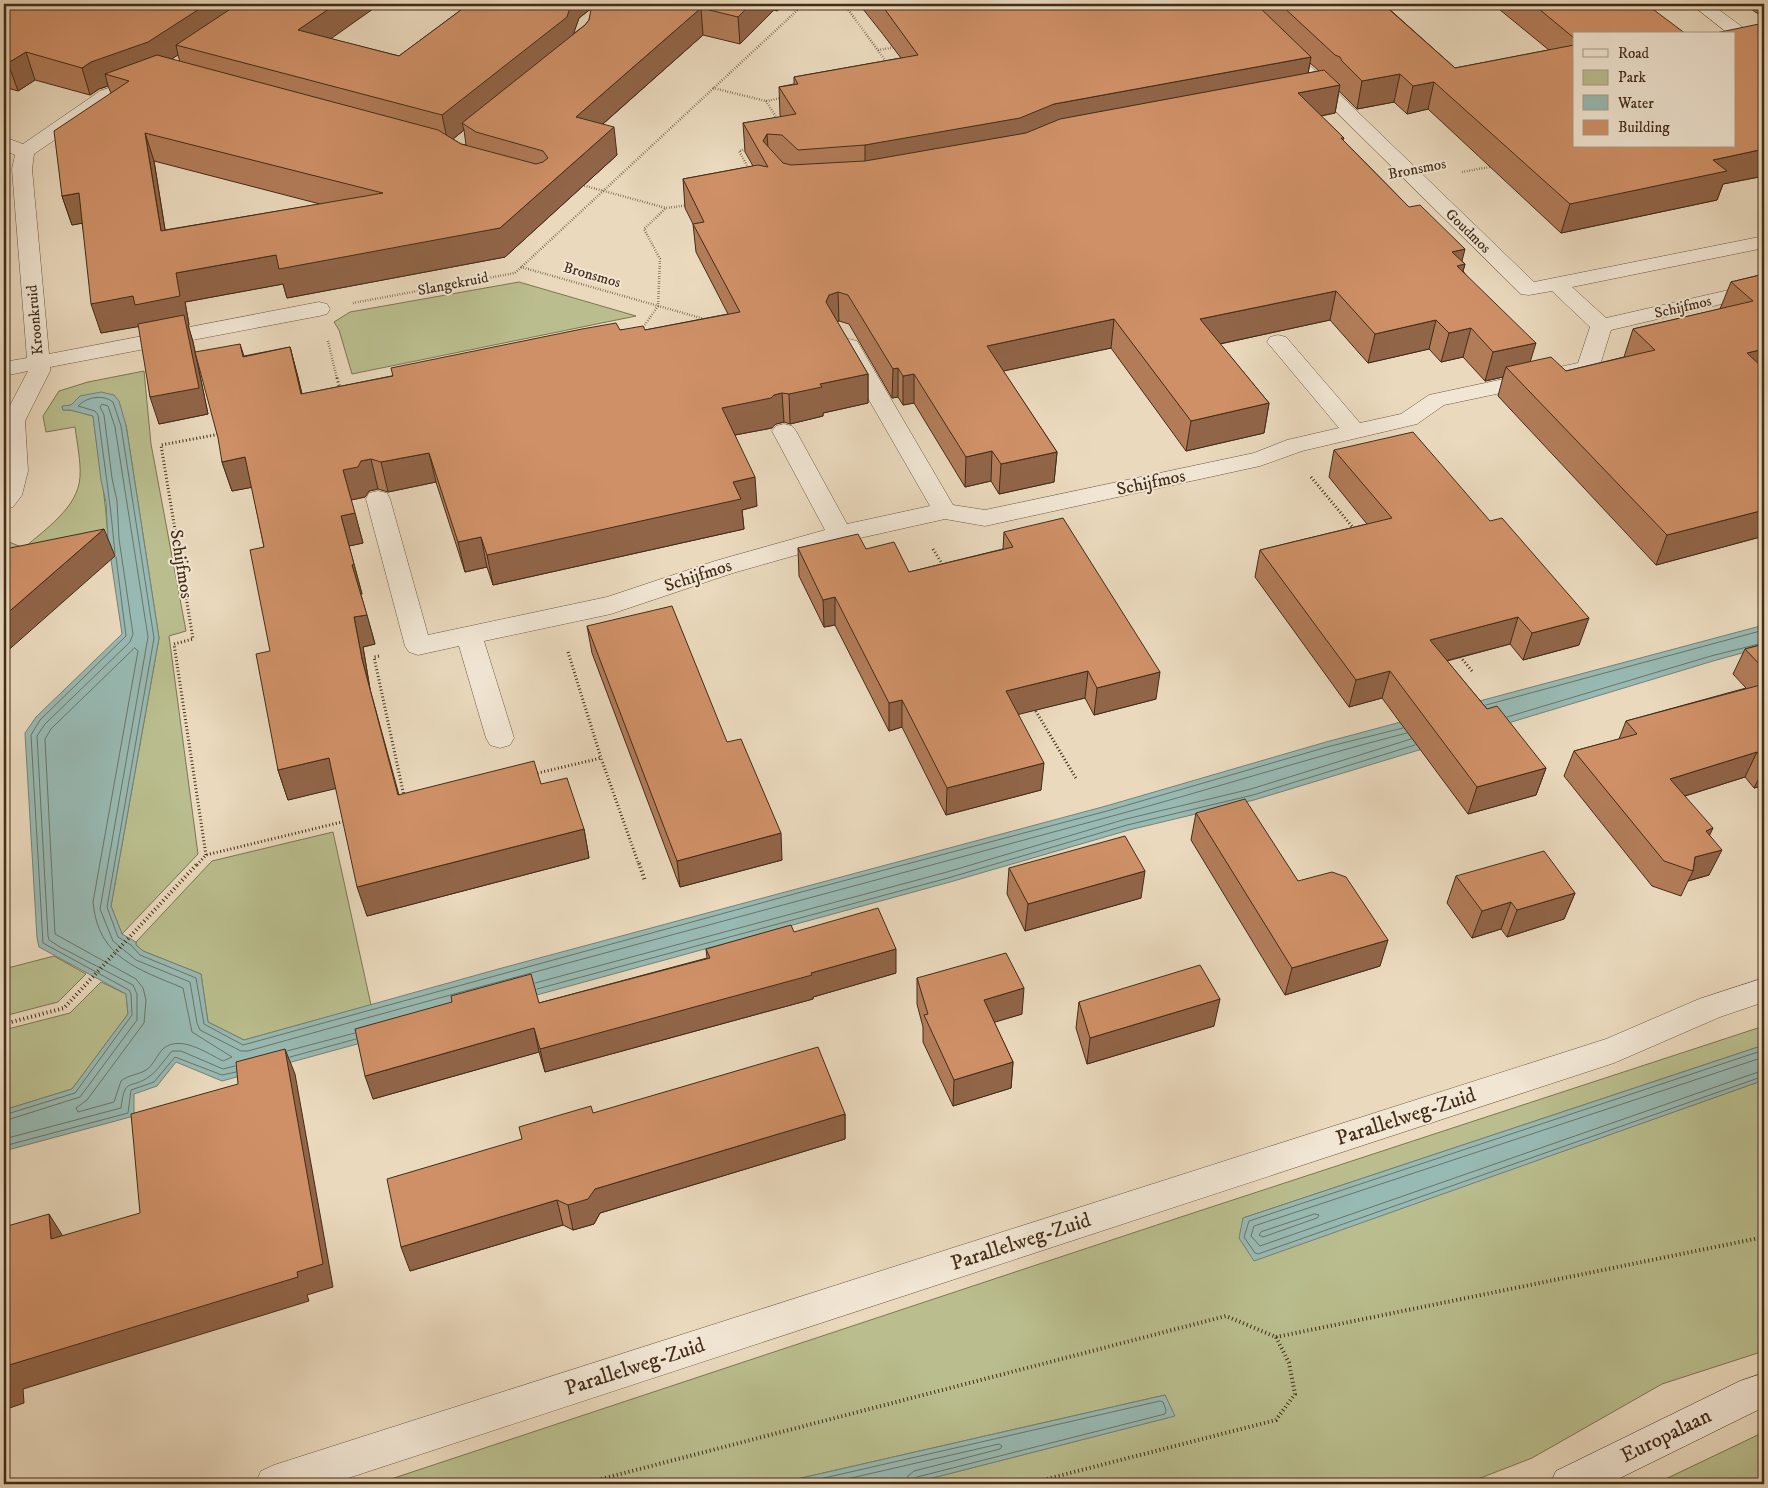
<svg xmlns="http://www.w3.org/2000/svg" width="1768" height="1488" font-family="'IM FELL DW Pica',serif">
  <rect width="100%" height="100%" fill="#ead9bd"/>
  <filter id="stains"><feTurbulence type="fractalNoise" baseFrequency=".004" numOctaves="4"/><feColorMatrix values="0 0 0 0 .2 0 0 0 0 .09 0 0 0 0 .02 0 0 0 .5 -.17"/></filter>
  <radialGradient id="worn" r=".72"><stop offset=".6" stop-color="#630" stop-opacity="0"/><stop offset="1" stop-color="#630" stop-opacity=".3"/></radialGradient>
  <!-- green -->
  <g fill="#babe8e" stroke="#7e7552">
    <path d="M519 282 636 316 352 374 339 330 334 322 350 312Z"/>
    <path d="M144 371 151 444 186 631 169 636 198 854 122 934 111 906 159 638 126 425 80 396 71 405 62 407 63 410C73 409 83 414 93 416 98 457 106 498 108 540L4 563V540L24 548C45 529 78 508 80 477 81 461 77 443 75 427L46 432 43 416 59 391 88 382Z"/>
    <path d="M333 832 371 1005 244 1040 208 1022 201 974 143 951 136 945V942L212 861Z"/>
    <path d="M54 956 86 974 58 1002 4 1016V969Z"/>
    <path d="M101 982 126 994 128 1014 72 1089 4 1110V1030L70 1013Z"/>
    <path d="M1764 1026V1045L1243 1218 1254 1260 1764 1080V1351L1662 1384 1532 1458 1465 1484H909L1174 1416 1165 1395 775 1484H376L1190 1214Z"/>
    <path d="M1764 1432V1484H1655Z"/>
  </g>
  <!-- water -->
  <g fill="#98bab4" stroke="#768175">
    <path d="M101 392 114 395 119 401 126 425 159 638 111 906 122 934 136 942V945L143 951 201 974 208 1022 244 1040 502 968 1106 806 1326 742 1764 625V647L1713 661 1254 800 1129 830 950 882 222 1081 176 1062 157 1086 134 1094V1116L4 1151V1110L72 1089 128 1014 126 994 39 947 37 938 25 733 36 717 122 634 108 540 106 502 101 480 93 416 70 410H63L62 406 71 405 80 396Z"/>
    <path d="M1764 1045V1080L1254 1261 1239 1238 1243 1218Z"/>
    <path d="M1165 1395 1175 1416 909 1484H775Z"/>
  </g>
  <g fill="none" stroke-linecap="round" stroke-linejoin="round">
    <!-- shore -->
    <g stroke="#6d7366" stroke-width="1">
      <path d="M115 553C111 507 104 461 98 415L95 411 78 406C87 397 102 394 113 402L121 426 154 638 107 907 118 937 131 945 140 955 196 978 204 1024 243 1045 805 891 1107 811 1327 747 1403 728"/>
      <path d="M135 648 138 651 93 902C98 958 138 969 183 988L192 1032 232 1057 223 1061C207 1053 181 1035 164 1048 157 1054 154 1065 146 1070 138 1075 128 1075 121 1081L114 1102 78 1112 76 1108 87 1100 144 1023 146 1000 143 988 136 979 55 934 45 739 51 729Z"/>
      <path d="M1486 705 1764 630"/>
      <path d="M1507 717 1711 656 1763 643"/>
      <path d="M535 983 947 872 1126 819 1251 789 1411 739"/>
      <path d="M537 989 948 878 1127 825 1253 795 1415 745"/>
      <path d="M1764 1050 1249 1221 1244 1237 1255 1253 1258 1254 1764 1076"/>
      <path d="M287 1051 355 1033"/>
      <path d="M290 1057 356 1039"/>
      <path d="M1764 1057 1254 1226 1251 1236 1260 1246 1764 1070"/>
      <path d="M4 1115 75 1093 132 1015 131 994 129 990 43 943 31 735 40 720 126 636 116 557"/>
      <path d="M4 1121 80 1097 137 1020V994L133 985 60 947 49 940 48 936 37 736 45 724 130 642 133 634 119 539 117 501 112 478 104 415 100 407 102 404 108 406 115 427 148 637 100 909 113 941 136 960 190 982 197 1023 200 1030 241 1051H248C533 971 819 896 1105 818 1206 791 1305 759 1407 733"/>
      <path d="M4 1139 121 1108C125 1075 130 1091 150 1076 158 1070 165 1059 172 1051H181L223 1069 235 1066"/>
      <path d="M4 1146 128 1113 131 1090 154 1082 175 1057 222 1075 236 1072"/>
      <path d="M1315 1214 1319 1215 1317 1218 1263 1237 1259 1235 1261 1232Z"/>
      <path d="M798 1484 1160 1401 1163 1402 1166 1410 1165 1414 917 1477 913 1480 912 1484"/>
      <path d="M825 1484 999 1444 1002 1446 1000 1449 914 1471 908 1476 906 1484"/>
    </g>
    <defs>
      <g id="minor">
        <path d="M1227 4H1246L1534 282 1764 236V248L1572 287 1606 318 1764 282V294L1611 330 1599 368 1596 373 1444 405 1417 424 1302 451 1260 466 985 526 945 519 842 542 733 573 611 614 484 641 514 738 510 745 500 748 490 745 486 738 459 646 418 655 409 652 405 646 366 499 369 493 378 491 387 493 390 499 428 635 607 597 715 561 825 530 772 431 776 426 784 424 792 426 796 431 847 524 930 506 838 346 841 341 849 339 857 341 860 346 953 505 985 510 1254 453 1287 440 1339 428 1267 342 1270 337 1278 335 1286 337 1360 423 1401 414 1429 395 1578 363 1590 327 1552 291 1529 295 1521 294Z"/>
        <path d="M1691 4H1711L1764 43V56L1758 55 1734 38V34H1729Z"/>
        <path d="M143 76 150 78 152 82 150 86 114 99 34 154 32 169 49 354 319 302 327 304 330 309 327 314 319 316 50 367V371L25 421 28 471 22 495 13 507 4 509V417L28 371 4 376V362L27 358 12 169 15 155 4 150V137L23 144 100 91Z"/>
        <path d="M1764 978V1002L1720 1017 1614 1063 330 1484H255L261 1471 274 1465 1606 1039 1699 999Z"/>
      </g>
      <path id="secondary" d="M1764 1373V1407L1608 1484H1550L1556 1471 1740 1381Z"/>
    </defs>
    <!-- minor casing -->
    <use href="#minor" stroke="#6c5740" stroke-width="1"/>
    <!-- secondary casing -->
    <use href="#secondary" stroke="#422c17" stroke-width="1"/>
    <!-- path-far2 -->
    <g stroke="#422c17" stroke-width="2.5" stroke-dasharray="0.5 2" stroke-linecap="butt">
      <path d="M844 4 888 64"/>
      <path d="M878 50 897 47"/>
      <path d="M713 88 766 101 782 98"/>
      <path d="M766 101 778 120"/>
      <path d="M748 149 739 151 749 169"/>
      <path d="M1462 172 1495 166"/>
      <path d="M582 185 666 208"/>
      <path d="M521 267 708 320"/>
      <path d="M353 303 515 273 804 4"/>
      <path d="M642 329 658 306 660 259 644 229 666 208 689 205"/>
      <path d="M328 341 337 379"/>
    </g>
    <!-- path-far1 -->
    <g stroke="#422c17" stroke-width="3" stroke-dasharray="1 2.5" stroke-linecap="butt">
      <path d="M337 378 340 389"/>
      <path d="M1311 477 1355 530"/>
      <path d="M933 549 944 567"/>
      <path d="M568 652 601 758 639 865"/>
      <path d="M1458 654 1472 671"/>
      <path d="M379 656 374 657 404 796"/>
      <path d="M1034 708 1077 780"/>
      <path d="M534 774 601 758"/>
      <path d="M206 855 174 644 193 639 161 445 220 434"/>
      <path d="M197 865 206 855 346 821"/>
    </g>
    <!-- path -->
    <g stroke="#422c17" stroke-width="4" stroke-dasharray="1 3" stroke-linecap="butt">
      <path d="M639 863 645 881"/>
      <path d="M4 1024 64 1008 198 863"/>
      <path d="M1276 1337 1764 1237"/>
      <path d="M582 1484 1226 1316 1276 1337 1289 1363 1295 1394 1276 1420 1027 1484"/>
    </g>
    <!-- minor -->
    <use href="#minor" fill="#f1e6d4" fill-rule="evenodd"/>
    <!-- secondary -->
    <use href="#secondary" fill="#f1e6d4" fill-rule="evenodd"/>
  </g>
  <!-- wall -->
  <g fill="#b27c59" stroke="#422c17" fill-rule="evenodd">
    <path d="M4 4 331 39 399 56 469 4H785L777 11 774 10 740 44 703 35 603 124 617 155 505 257 287 298 283 284 185 302 189 325H188L193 342 208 414 159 424 139 326 101 333 82 223 72 225 62 196 111 93 108 86 99 89 90 95 35 80 18 91 4 87ZM592 8 589 20 585 25 573 34 579 18ZM178 55 180 62 171 59ZM464 130 466 145 461 144 453 139ZM154 161 320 204 165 230Z"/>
    <path d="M859 4H1389L1387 7 1455 68 1549 50 1494 5 1474 8 1469 4H1646L1574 34V146L1764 28V176L1723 184 1717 200 1561 233 1428 109 1407 114 1394 102 1357 109 1339 91 1335 113 1321 116 1344 138 1343 140 1465 264 1463 271 1530 362 1566 371 1624 357 1633 329 1720 309 1731 282 1764 274V536L1656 565 1498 396 1503 377 1485 381 1463 357 1441 362 1429 349 1368 363 1330 320 1220 344 1269 403 1264 433 1186 451 1111 348 1003 371 1057 452 1054 482 999 494 991 481 965 487 914 403 903 405 898 397 892 398 849 324 839 321 837 322 868 374V403L823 413V416L790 424 784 422 776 424 772 428 735 435 757 506 742 510 744 529 493 585 487 567 465 572 436 482 388 492 378 489 369 491 365 497 351 500 363 543 349 546 362 594 361 595 375 644 363 647 370 689 399 795 541 784 584 829 589 858 367 916 336 788 288 800 278 770 264 547 252 487 232 491 222 462 240 344 244 356 290 347 302 394 620 330H645L728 314 696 252 693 224 685 208 683 179 753 166 745 152 743 123 781 117 780 115 779 87 794 84V77L901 58 882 33ZM1310 63 1319 71 1308 73Z"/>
    <path d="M1744 4H1764V18Z"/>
    <path d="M1334 450 1579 645 1523 660 1510 644 1447 661 1487 709 1546 768 1536 795 1468 814 1382 698 1349 707 1255 577 1260 550 1367 524 1329 477Z"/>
    <path d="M1004 532 1156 699 1094 715 1085 698 1018 714 1041 790 946 815 902 727 889 731 835 625 824 627 799 576 798 548 866 549 909 572 1003 549Z"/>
    <path d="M587 626 727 742 782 860 680 887 592 653Z"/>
    <path d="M1764 644V794L1758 787 1754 788 1745 777 1685 796 1710 836 1709 875 1688 881 1681 896 1652 886 1564 776 1574 751 1619 739 1626 721 1746 688 1733 674 1745 649Z"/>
    <path d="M1196 813 1298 881 1380 966 1285 995 1191 840Z"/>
    <path d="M1009 868 1141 898 1025 931 1007 894Z"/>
    <path d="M1456 876 1575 893 1564 919 1507 937 1501 929 1472 938 1447 903Z"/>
    <path d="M794 932 896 973 813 997V999L545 1072 539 1052 373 1099 539 1003 707 958 706 949Z"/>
    <path d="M917 978 1022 1014 994 1022 1013 1062 1011 1088 953 1106 923 1042V1027L917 1004Z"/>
    <path d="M1079 1002 1214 1026 1087 1064 1076 1028Z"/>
    <path d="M593 1113 845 1114V1139L600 1213 594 1224 573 1230 563 1225 410 1271 522 1139Z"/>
  </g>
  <!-- shaded-wall -->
  <g fill="#916548" stroke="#422c17">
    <path d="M207 4H255L176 45 178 55 156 69 105 74 108 86 99 89 90 95 82 68 91 62Z"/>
    <path d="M336 4H380L305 57 298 30Z"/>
    <path d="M571 4H597L579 18 570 44 462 123 464 130 448 143 442 115Z"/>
    <path d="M751 4H773L774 10 740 44 738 17Z"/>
    <path d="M776 4H785L777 11Z"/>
    <path d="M1379 4H1389L1374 28Z"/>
    <path d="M1475 4H1495L1494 5 1474 8Z"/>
    <path d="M701 8 703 35 579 145 576 117Z"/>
    <path d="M26 52 35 80 18 91 8 63Z"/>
    <path d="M1311 57 1306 85 865 173V145L1054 104Z"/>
    <path d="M1400 74 1394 102 1357 109 1362 81Z"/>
    <path d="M1434 82 1428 109 1407 114 1413 86Z"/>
    <path d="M1340 85 1335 113 1294 121 1298 93Z"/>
    <path d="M614 127 617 155 505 257 287 298 283 284 185 302 189 325H188L193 342 208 414 159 424 150 397 142 326 101 333 91 304 176 273 276 255 500 228Z"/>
    <path d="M145 133 154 161 170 260 161 231Z"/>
    <path d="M767 134 769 162 763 141Z"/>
    <path d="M1764 149V176L1723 184 1717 200 1561 233 1570 204 1713 160Z"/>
    <path d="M79 193 89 222 72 225 62 196Z"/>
    <path d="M1465 249 1461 265 1465 264 1457 293 1452 252Z"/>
    <path d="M1336 291 1330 320 1196 349 1200 319Z"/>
    <path d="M838 292 839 321 829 324 826 302 829 295Z"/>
    <path d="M1114 319 1111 348 985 375 987 346Z"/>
    <path d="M1436 320 1429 349 1368 363 1375 334Z"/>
    <path d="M1471 328 1463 357 1441 362 1449 333Z"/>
    <path d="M1536 343 1527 372 1506 367 1503 377 1485 381 1493 352Z"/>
    <path d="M290 347 298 377 309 423 301 394Z"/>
    <path d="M1764 349V375L1747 353Z"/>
    <path d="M898 368V397L892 398 893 369Z"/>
    <path d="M868 374V403L823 413V416L790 424 789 394 820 384Z"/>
    <path d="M914 374V403L903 405V376Z"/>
    <path d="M782 393 784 422 776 424 772 428 724 437 722 408Z"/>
    <path d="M1269 403 1264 433 1186 451 1191 421Z"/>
    <path d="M992 451 991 481 965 487 966 457Z"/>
    <path d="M1057 452 1054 482 999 494 1001 464Z"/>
    <path d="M429 453 436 482 388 492 381 462Z"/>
    <path d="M245 457 254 487 232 491 222 462Z"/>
    <path d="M371 459 378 489 369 491 365 497 351 500 343 470 361 461Z"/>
    <path d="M755 477 757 506 742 510 744 529 493 585 487 555 733 482Z"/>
    <path d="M1764 510V536L1656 565 1667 535Z"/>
    <path d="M355 513 363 543 349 546 341 516Z"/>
    <path d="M104 529 115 556 4 654V616Z"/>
    <path d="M481 537 487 567 465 572 458 542Z"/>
    <path d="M354 564 362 594 360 595 352 565Z"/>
    <path d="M835 597V625L824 627 823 600Z"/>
    <path d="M367 615 375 644 363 647 370 689 362 659 354 617Z"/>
    <path d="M1518 617 1510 644 1422 667 1430 640Z"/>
    <path d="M1589 618 1579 645 1523 660 1532 633Z"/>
    <path d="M1088 671 1085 698 1004 718 1006 691Z"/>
    <path d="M1390 671 1382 698 1349 707 1356 680Z"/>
    <path d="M1160 672 1156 699 1094 715 1097 688Z"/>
    <path d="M902 700V727L889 731V703Z"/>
    <path d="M1757 752 1745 777 1659 804 1670 779Z"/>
    <path d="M329 758 338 788 288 800 278 770Z"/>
    <path d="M1044 763 1041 790 946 815 947 788Z"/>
    <path d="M1546 768 1536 795 1468 814 1477 787Z"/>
    <path d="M1764 768V774L1758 787 1754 788Z"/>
    <path d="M1713 828 1701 854 1706 831Z"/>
    <path d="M584 829 589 858 367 916 357 887Z"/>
    <path d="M781 833 782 860 680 887 677 861Z"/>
    <path d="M1722 850 1709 875 1688 881 1693 871 1695 857Z"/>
    <path d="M1145 871 1141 898 1025 931 1028 904Z"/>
    <path d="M1575 893 1564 919 1507 937 1517 910Z"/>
    <path d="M1511 902 1501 929 1472 938 1482 911Z"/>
    <path d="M1388 940 1380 966 1285 995 1292 968Z"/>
    <path d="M896 949V973L813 997V999L545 1072 540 1049 811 973Z"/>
    <path d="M1024 988 1022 1014 982 1026 984 1000Z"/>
    <path d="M1220 999 1214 1026 1087 1064 1090 1038Z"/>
    <path d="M534 1028 539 1052 373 1099 365 1076Z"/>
    <path d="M285 1049 295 1074 333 1287 307 1295 309 1301 23 1389 24 1403 4 1410V1382L6 1366 297 1272Z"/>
    <path d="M1013 1062 1011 1088 953 1106 954 1080Z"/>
    <path d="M845 1114V1139L600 1213 594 1224 573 1230 568 1205 595 1189Z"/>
    <path d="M557 1200 563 1225 410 1271 401 1247Z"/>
    <path d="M49 1214 64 1238 51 1239Z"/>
  </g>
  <!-- building -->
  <g fill="#cf9067" stroke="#422c17" fill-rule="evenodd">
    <path d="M4 4H207L148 42 91 62 82 68 26 52 8 63 4 62Z"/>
    <path d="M238 4H336L298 30 399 56 469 4H571L567 17 442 115 176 45Z"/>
    <path d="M592 4H751L738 17 701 8 576 117 614 127 500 228 279 269 276 255 176 273 180 296 135 305 133 296 91 304 79 193 62 196 54 131 129 81 105 74 157 55 438 130 461 144 536 164 543 162 548 158 543 151 476 132 462 123 585 25 589 20ZM145 133 383 193 161 231Z"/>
    <path d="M881 4H1256L1311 57 1054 104 1020 118 865 145 798 150 782 135 767 134 763 141 783 163 791 165 865 161 1026 133 1060 119 1324 70 1340 85 1298 93 1344 138H1341L1409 207 1420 205 1465 249 1452 252 1465 264 1457 266 1536 343 1493 352 1471 328 1449 333 1436 320 1375 334 1336 291 1200 319 1269 403 1191 421 1114 319 987 346 1057 452 1001 464 992 451 966 457 914 374 903 376 898 368 893 369 848 295 838 292 829 295 826 302 868 374 820 384 822 387 789 394 782 393 774 395 771 398 722 408 755 477 733 482 741 499 487 555 481 537 458 542 429 453 381 462 371 459 361 461 358 467 343 470 355 513 341 516 354 564 352 565 367 615 354 617 362 659 398 795 534 761 541 784 567 778 584 829 357 887 329 758 278 770 256 654 270 651 250 550 264 547 245 457 222 462 218 438 195 352 240 344 243 357 290 347 301 394 393 376 391 368 582 329 616 323 620 330 643 326 645 330 740 312 693 224 704 222 683 179 758 165 768 167 743 123 796 114 779 87 798 84 794 77 918 55Z"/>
    <path d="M1280 4H1383L1455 68 1574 45V146H1734V34H1711L1759 24 1764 28V149L1713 160 1727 171 1570 204 1434 82 1413 86 1400 74 1362 81 1342 61 1340 57 1335 55Z"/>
    <path d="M1533 4H1646L1686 34H1574V38Z"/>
    <path d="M1764 274V349L1747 353 1764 369V510L1667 535 1506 367 1551 357 1566 371 1655 350 1633 329 1753 301 1731 282Z"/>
    <path d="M184 315 199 388 150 397 138 324Z"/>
    <path d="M1413 432 1490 521 1502 518 1589 618 1532 633 1518 617 1430 640 1487 709 1497 706 1546 768 1477 787 1390 671 1356 680 1260 550 1392 518 1334 450Z"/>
    <path d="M1063 518 1160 672 1097 688 1088 671 1006 691 1044 763 947 788 902 700 889 703 835 597 823 600 798 548 858 534 866 549 894 542 909 572 1013 547 1004 532Z"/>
    <path d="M104 529 4 616V554L10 548Z"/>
    <path d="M672 606 727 742 741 739 781 833 677 861 587 626Z"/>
    <path d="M1764 644V669L1745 649Z"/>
    <path d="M1764 684V760L1757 752 1670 779 1713 828 1706 831 1722 850 1695 857 1693 871 1664 861 1574 751 1637 734 1626 721Z"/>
    <path d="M1245 799 1298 881 1332 872 1346 877 1388 940 1292 968 1196 813Z"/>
    <path d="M1125 836 1145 871 1028 904 1009 868Z"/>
    <path d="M1544 851 1575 893 1517 910 1511 902 1482 911 1456 876Z"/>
    <path d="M878 908 896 949 811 973 812 975 540 1049 534 1028 365 1076 355 1029 452 1002 451 996 531 974 539 1003 710 958 706 949 791 925 794 932Z"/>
    <path d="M1006 953 1024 988 984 1000 1013 1062 954 1080 924 1015 928 1014 917 978Z"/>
    <path d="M1200 965 1220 999 1090 1038 1079 1002Z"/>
    <path d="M818 1047 845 1114 595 1189 588 1199 568 1205 557 1200 401 1247 387 1179 522 1139 519 1127 591 1106 593 1113Z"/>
    <path d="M285 1049 323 1264 297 1272 298 1277 6 1366 7 1381 4 1382V1227L49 1214 51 1239 140 1213 131 1114 238 1084 236 1062Z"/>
  </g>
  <g text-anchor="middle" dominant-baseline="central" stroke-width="4" stroke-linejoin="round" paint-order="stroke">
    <!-- far-street labels -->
    <g font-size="15" fill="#422c17" stroke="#f1e6d4">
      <text transform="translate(1417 169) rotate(-11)">Bronsmos</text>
      <text transform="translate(1468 231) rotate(44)">Goudmos</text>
      <text transform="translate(592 275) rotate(16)">Bronsmos</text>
      <text transform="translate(453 284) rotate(-11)">Slangekruid</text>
      <text transform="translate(1683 307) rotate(-13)">Schijfmos</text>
      <text transform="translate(35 320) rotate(-95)">Kroonkruid</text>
    </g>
    <!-- street labels -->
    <g font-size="18" fill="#422c17" stroke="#f1e6d4">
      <text transform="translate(1151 483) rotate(-12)">Schijfmos</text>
      <text transform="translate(181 564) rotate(81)">Schijfmos</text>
      <text transform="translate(698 576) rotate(-18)">Schijfmos</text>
    </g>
    <!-- near-street labels -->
    <g font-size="21" fill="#422c17" stroke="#f1e6d4">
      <text transform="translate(1406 1117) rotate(-18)">Parallelweg-Zuid</text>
      <text transform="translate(1021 1242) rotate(-18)">Parallelweg-Zuid</text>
      <text transform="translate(635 1367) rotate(-18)">Parallelweg-Zuid</text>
      <text transform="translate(1666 1436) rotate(-26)">Europalaan</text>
    </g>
  </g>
  <!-- margin -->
  <rect width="1768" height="1488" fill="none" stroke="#ead9bd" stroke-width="20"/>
  <rect x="5" y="5" width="1758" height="1478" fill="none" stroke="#422c17" stroke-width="2.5"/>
  <rect x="10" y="10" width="1748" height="1468" fill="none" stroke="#422c17"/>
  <!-- legend -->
  <rect x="1573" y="32" width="162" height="115" fill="#f1e6d4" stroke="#ab9c88"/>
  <rect x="1583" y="49" width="25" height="8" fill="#f1e6d4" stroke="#ab9c88"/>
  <text x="1618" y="58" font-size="15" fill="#422c17">Road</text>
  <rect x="1583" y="70" width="25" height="15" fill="#babe8e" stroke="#ab9c88"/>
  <text x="1618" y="82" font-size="15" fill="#422c17">Park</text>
  <rect x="1583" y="95" width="25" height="15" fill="#98bab4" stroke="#ab9c88"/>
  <text x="1618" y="108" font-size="15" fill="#422c17">Water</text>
  <rect x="1583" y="120" width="25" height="15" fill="#cf9067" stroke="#ab9c88"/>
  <text x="1618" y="132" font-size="15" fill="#422c17">Building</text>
  <rect width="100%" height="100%" filter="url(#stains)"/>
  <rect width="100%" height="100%" fill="url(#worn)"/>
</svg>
